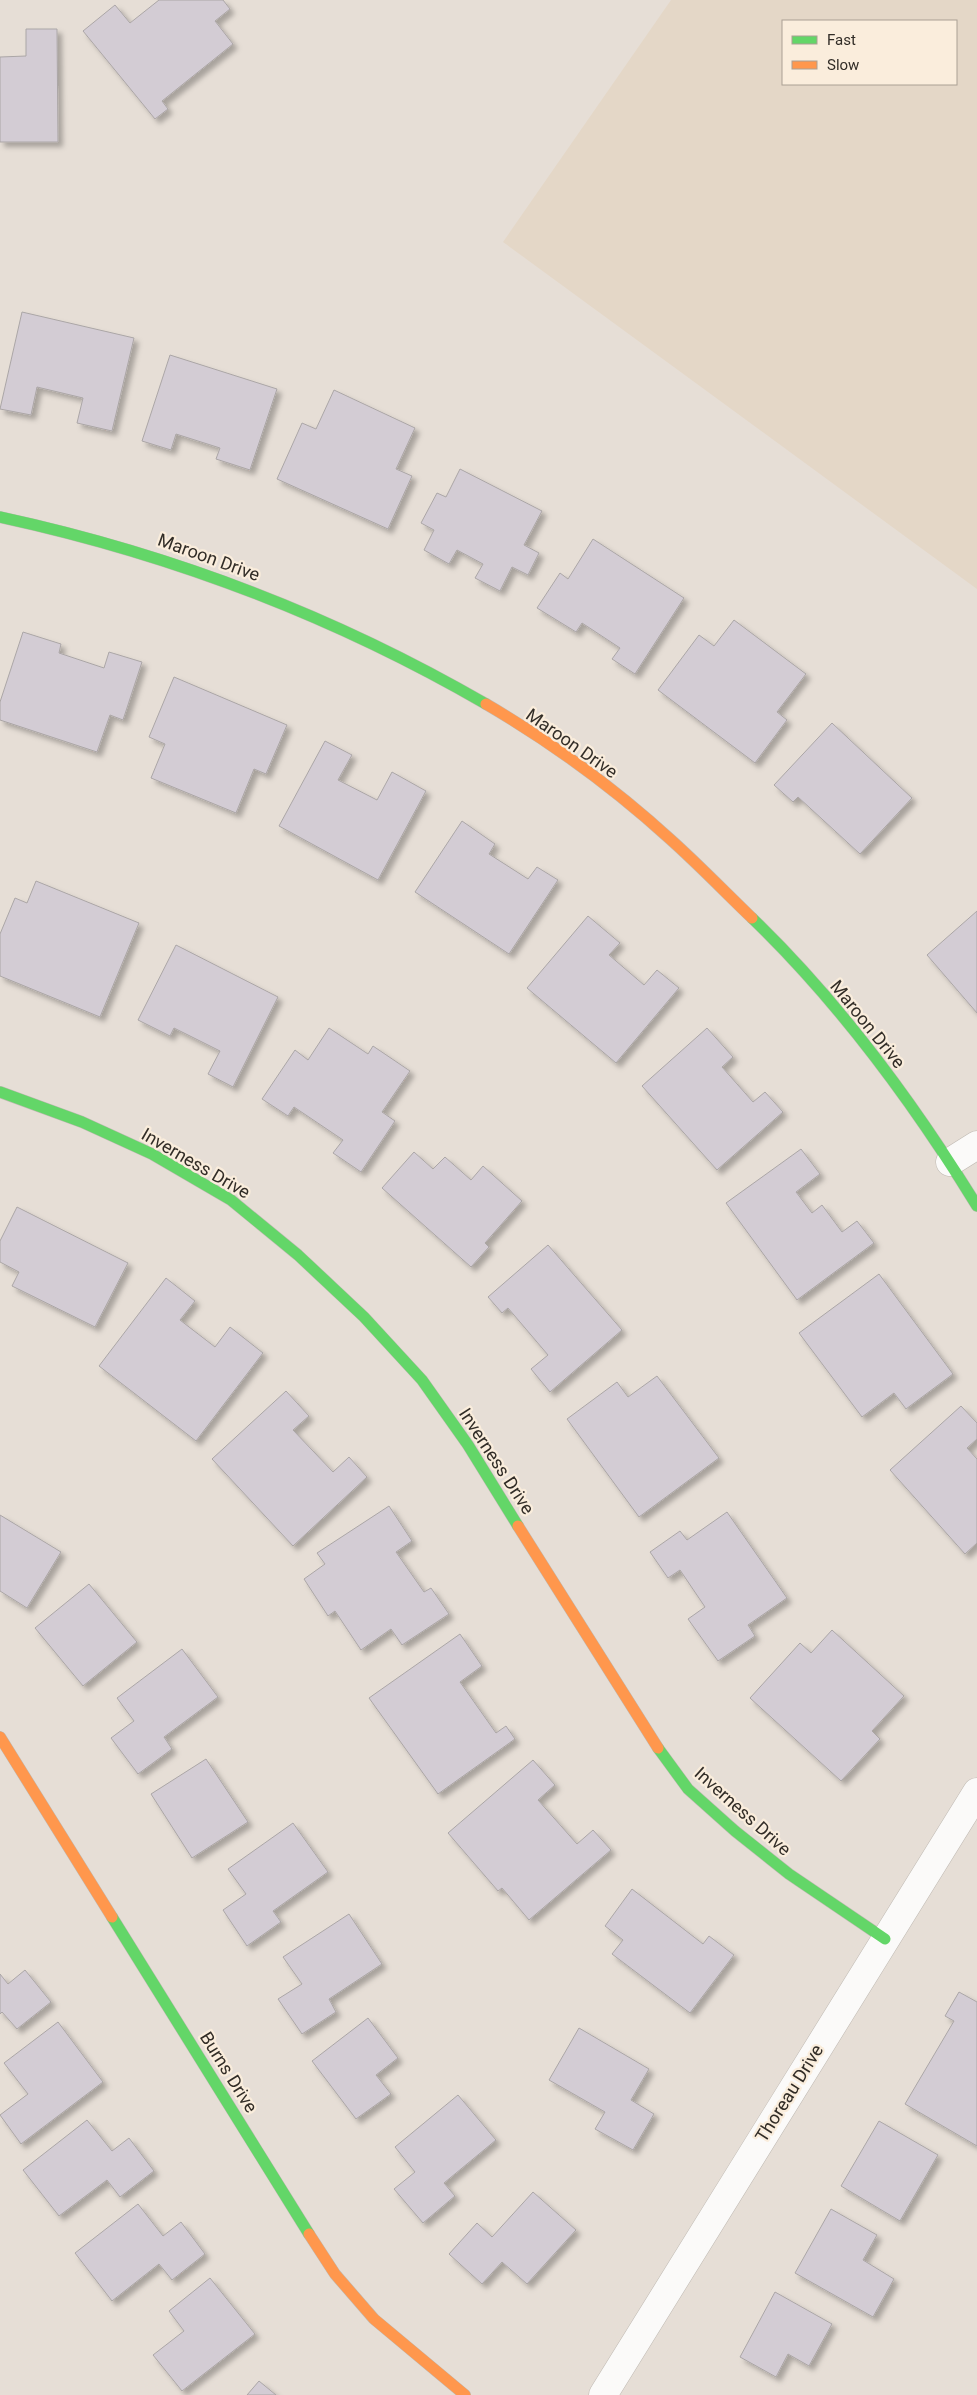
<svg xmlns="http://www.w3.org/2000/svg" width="977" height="2395" font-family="Roboto,sans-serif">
  <defs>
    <filter id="shadow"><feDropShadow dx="4.5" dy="4.5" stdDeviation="2.5" flood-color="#0004"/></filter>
  </defs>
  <rect width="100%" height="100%" fill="#e6ded6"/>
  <!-- built -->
  <path fill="#e4d7c7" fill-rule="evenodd" d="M671 0H977V589L503 242ZM783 21H956V84H783Z"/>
  <!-- building -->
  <g fill="#d3ccd4" stroke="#aba6a6" filter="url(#shadow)">
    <path d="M159 0H223L230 9 215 21 233 44 162 101 168 109 155 119 83 31 115 5 130 23Z"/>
    <path d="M26 29H57L58 142H0V57L26 56Z"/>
    <path d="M22 312 134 338 112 431 77 423 83 398 37 387 31 415 0 409Z"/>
    <path d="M170 355 277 389 250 470 216 459 220 448 176 434 171 450 142 441Z"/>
    <path d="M334 390 415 428 396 469 412 476 388 529 277 479 302 423 316 429Z"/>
    <path d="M460 469 542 511 524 545 539 553 528 575 512 567 500 591 475 578 483 564 457 550 449 564 424 550 434 530 421 523 437 493 446 497Z"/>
    <path d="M593 539 684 598 635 674 612 659 620 648 582 623 576 632 537 608 560 573 568 579Z"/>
    <path d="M734 620 806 674 777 712 787 720 755 763 658 690 699 635 714 646Z"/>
    <path d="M23 632 61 644 59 653 104 668 109 652 142 662 123 720 110 715 97 752 0 720V702Z"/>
    <path d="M174 677 287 725 266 774 254 769 236 813 151 778 165 744 149 737Z"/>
    <path d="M832 723 912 798 860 854 798 797 793 802 774 785Z"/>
    <path d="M325 741 352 755 338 780 377 800 392 772 426 791 378 880 279 826Z"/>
    <path d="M462 821 495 844 489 854 528 879 537 867 558 880 509 954 415 892Z"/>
    <path d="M36 881 139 923 100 1017 0 976V934L15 898 27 903Z"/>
    <path d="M977 911V1013L927 955Z"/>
    <path d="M588 916 620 943 609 955 644 985 657 970 679 988 616 1063 527 988Z"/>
    <path d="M176 945 278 997 233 1087 208 1074 220 1051 174 1028 170 1036 138 1020Z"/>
    <path d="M329 1028 368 1054 373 1046 410 1071 382 1112 395 1121 361 1172 333 1153 343 1140 294 1107 288 1116 262 1099 295 1050 308 1060Z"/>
    <path d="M707 1028 733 1057 722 1067 753 1102 765 1092 783 1112 717 1170 642 1086Z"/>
    <path d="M801 1149 820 1174 796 1192 812 1213 822 1205 842 1232 857 1221 874 1243 797 1300 726 1203Z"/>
    <path d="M414 1152 433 1169 445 1157 471 1180 483 1166 522 1201 485 1243 489 1247 471 1267 382 1188Z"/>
    <path d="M17 1207 128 1263 95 1327 12 1286 19 1272 0 1262V1241Z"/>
    <path d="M548 1245 622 1330 550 1392 531 1369 548 1355 508 1308 502 1313 488 1297Z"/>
    <path d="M879 1274 953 1374 906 1409 894 1393 862 1417 799 1333Z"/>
    <path d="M166 1278 195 1301 180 1320 215 1347 230 1327 263 1353 196 1441 99 1366Z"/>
    <path d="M657 1376 719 1458 639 1517 567 1419 617 1382 628 1397Z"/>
    <path d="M286 1391 309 1416 293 1430 333 1472 349 1457 367 1477 293 1546 212 1459Z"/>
    <path d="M961 1406 977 1423V1439L967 1448 977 1459V1543L965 1554 890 1470Z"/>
    <path d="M389 1506 412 1541 396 1552 424 1592 431 1588 449 1614 402 1645 391 1629 361 1650 335 1611 328 1616 304 1579 325 1564 317 1553Z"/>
    <path d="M727 1512 787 1598 748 1625 755 1636 718 1661 688 1619 705 1607 680 1570 668 1578 650 1552 680 1531 687 1540Z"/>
    <path d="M0 1515 61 1552 27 1608 0 1591Z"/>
    <path d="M89 1584 137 1642 83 1686 35 1628Z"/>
    <path d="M832 1630 904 1696 872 1731 880 1739 841 1781 750 1698 800 1643 811 1653Z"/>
    <path d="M460 1634 482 1666 460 1682 496 1733 506 1726 515 1739 438 1794 369 1698Z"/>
    <path d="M182 1649 218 1697 164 1737 172 1749 138 1774 111 1738 134 1721 117 1698Z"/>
    <path d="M206 1759 248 1822 192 1858 151 1794Z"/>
    <path d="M533 1760 555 1785 538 1800 577 1844 593 1830 611 1850 529 1920 502 1888 498 1891 448 1833Z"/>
    <path d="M293 1823 328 1872 273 1911 281 1922 247 1946 223 1910 246 1894 228 1869Z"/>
    <path d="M632 1889 703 1944 709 1936 734 1955 690 2013 612 1954 623 1940 605 1926Z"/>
    <path d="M349 1914 382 1964 329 1999 336 2012 302 2034 278 1999 302 1984 283 1957Z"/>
    <path d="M25 1970 51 2002 17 2029 2 2012 0 2014V1974L8 1984Z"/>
    <path d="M959 1992 977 2002V2146L905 2104 954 2021 945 2016Z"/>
    <path d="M368 2018 398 2058 376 2075 391 2094 356 2119 312 2061Z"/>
    <path d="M58 2022 103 2082 21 2144 0 2115 28 2094 4 2063Z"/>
    <path d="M579 2028 649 2069 631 2100 654 2114 633 2150 595 2129 605 2112 549 2080Z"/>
    <path d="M458 2095 496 2140 444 2183 455 2196 423 2223 394 2189 415 2172 395 2147Z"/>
    <path d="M87 2120 112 2151 129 2138 154 2171 120 2197 107 2180 59 2216 23 2170Z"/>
    <path d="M879 2121 938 2155 900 2221 841 2186Z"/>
    <path d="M533 2192 576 2230 527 2284 502 2262 482 2284 449 2254 477 2223 492 2237Z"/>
    <path d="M138 2204 163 2236 181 2222 205 2254 172 2280 159 2264 112 2301 75 2253Z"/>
    <path d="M831 2209 877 2235 863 2260 894 2279 873 2317 795 2273Z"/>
    <path d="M210 2278 255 2334 182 2391 153 2355 184 2331 169 2311Z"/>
    <path d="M775 2292 832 2324 809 2366 788 2354 776 2377 740 2357Z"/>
    <path d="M259 2381 276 2395H247Z"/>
  </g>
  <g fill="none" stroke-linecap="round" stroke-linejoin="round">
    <defs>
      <g id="street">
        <path d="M950 1162 977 1145"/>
        <path d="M603 2395 977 1792"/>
      </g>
      <g id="fast">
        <path d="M0 517C171 554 334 616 486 704"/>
        <path d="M752 918C840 1003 913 1102 977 1206"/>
        <path d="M0 1092 82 1122 152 1154 231 1200 298 1255 364 1317 422 1380 468 1445 518 1526"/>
        <path d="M658 1748 688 1789 735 1831 789 1874 885 1939"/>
        <path d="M112 1917 309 2234"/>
      </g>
      <g id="slow">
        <path d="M486 704C551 742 614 788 670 839 698 864 725 892 752 918"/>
        <path d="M518 1526 658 1748"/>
        <path d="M0 1737 112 1917"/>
        <path d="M309 2234 335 2274 374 2319 465 2395"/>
      </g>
    </defs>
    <!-- street casing -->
    <use href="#street" stroke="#bfb9b2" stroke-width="29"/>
    <!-- fast casing -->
    <use href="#fast" stroke="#bfb9b2" stroke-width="12"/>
    <!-- slow casing -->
    <use href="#slow" stroke="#bfb9b2" stroke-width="12"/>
    <!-- street -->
    <use href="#street" stroke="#fbfaf9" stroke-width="28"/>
    <!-- fast -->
    <use href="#fast" stroke="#63d668" stroke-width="11"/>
    <!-- slow -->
    <use href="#slow" stroke="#ff974d" stroke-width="11"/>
  </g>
  <g text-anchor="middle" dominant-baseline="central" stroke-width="4.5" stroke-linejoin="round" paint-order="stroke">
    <!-- street labels -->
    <g font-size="18" fill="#322d27" stroke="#faeddc">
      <text transform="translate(209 557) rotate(20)">Maroon Drive</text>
      <text transform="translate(572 743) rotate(35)">Maroon Drive</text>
      <text transform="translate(868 1024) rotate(51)">Maroon Drive</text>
      <text transform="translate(196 1163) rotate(30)">Inverness Drive</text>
      <text transform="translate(497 1461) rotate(57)">Inverness Drive</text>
      <text transform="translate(743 1811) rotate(42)">Inverness Drive</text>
      <text transform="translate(229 2072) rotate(58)">Burns Drive</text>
      <text transform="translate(789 2093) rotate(-58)">Thoreau Drive</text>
    </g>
  </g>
  <!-- legend -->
  <rect x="782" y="20" width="175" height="65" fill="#faeddc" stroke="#aaa094"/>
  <rect x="792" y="36" width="25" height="8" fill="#63d668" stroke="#aaa094"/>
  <text x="827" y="45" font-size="15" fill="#322d27">Fast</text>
  <rect x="792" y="61" width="25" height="8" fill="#ff974d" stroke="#aaa094"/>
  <text x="827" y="70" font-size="15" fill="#322d27">Slow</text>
</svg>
